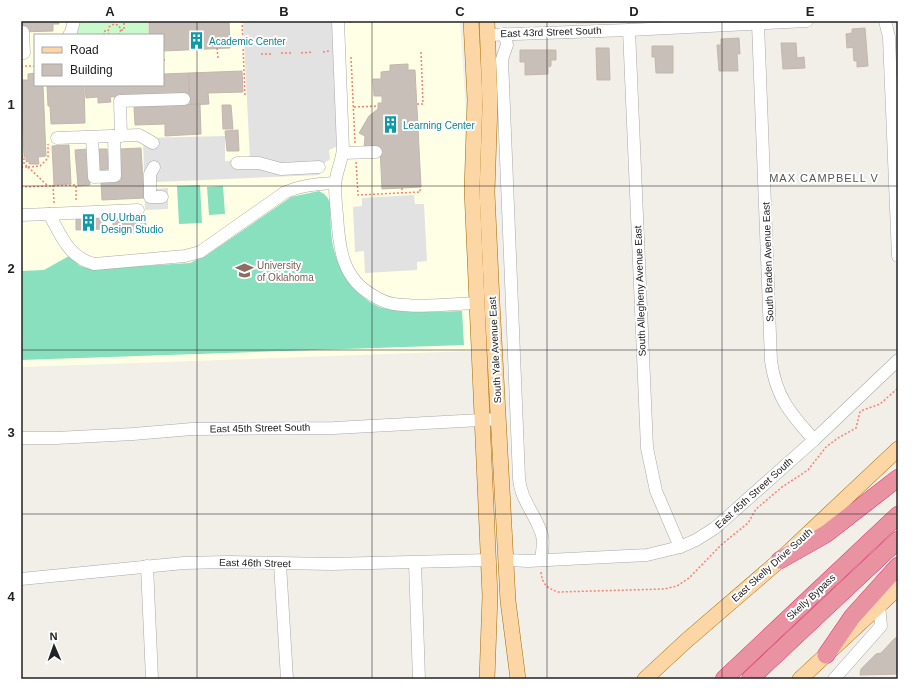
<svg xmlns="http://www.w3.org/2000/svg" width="919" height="700" font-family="Arial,sans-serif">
  <rect width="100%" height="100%" fill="#f2efe9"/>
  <!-- commercial -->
  <path fill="#f2dad9" d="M576 21H665L576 24Z"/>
  <!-- education -->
  <path fill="#ffffe5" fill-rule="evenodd" d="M21 21H460L466 113 464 191 471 351 21 367ZM35 35H163V85H35Z"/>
  <!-- park -->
  <path fill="#c8facc" d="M80 21H148V35H77Z"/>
  <!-- pitch -->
  <g fill="#88e0be">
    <path d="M200 185 202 223 179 224 177 186Z"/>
    <path d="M223 186 225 214 209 215 207 187Z"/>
    <path d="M319 191C325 194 328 197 330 203 331 217 330 232 333 246 339 273 356 298 382 308 387 309 393 309 398 310 419 312 440 312 462 311L464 345 21 360V271L44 270 69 256 80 266 93 269 190 263 207 255 291 197Z"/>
  </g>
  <!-- parking -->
  <g fill="#e2e2e2">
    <path d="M243 21H334L338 146 329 150 330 159 323 164 322 172 318 175 156 182V189L168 188V209L145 210 143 138 225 136V161L250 160Z"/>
    <path d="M414 195 415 204H424L427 261 417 262V270L365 273 364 251 355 252 353 207 362 206V198Z"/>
  </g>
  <!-- building -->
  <g fill="#c7bfb8" stroke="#c4b6ab">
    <path d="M21 21H58L59 24H53V31L21 32Z"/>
    <path d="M149 21H229L230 48 163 51V35H149Z"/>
    <path d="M865 28 868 66 857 67V61H854L853 47 847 48 846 34 852 33V29Z"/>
    <path d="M739 38 740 54H737L738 71H719L717 45H721V39Z"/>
    <path d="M781 43H796L797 58 804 57 805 68 783 69Z"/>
    <path d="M652 46H673V73H656L655 57H652Z"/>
    <path d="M596 48H609L610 80H597Z"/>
    <path d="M520 50H556V60H551V66L548 67V74L525 75V62H520Z"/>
    <path d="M408 64V70H415L421 187 382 189 380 148 364 149 365 136 359 133 369 116 378 109V103H382V96H374L373 79H381V72L390 71V65Z"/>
    <path d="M242 71 243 92 208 93 209 104 190 105 189 73Z"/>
    <path d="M35 73V85H43L46 156 38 157 39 164H29V161L26 162V157H24L21 80H28V74Z"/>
    <path d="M189 73V94L110 97 111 102 98 103V97L86 98 85 85H163V74Z"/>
    <path d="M55 85H84L85 123 51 124 50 106H48L47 86H55Z"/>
    <path d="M200 104 201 134 165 136V124L135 125 134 107Z"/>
    <path d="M222 105H231L233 129H223Z"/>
    <path d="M238 130 239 151H227L225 131Z"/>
    <path d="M69 145 71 184 54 185 52 146Z"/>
    <path d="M141 148 144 198 102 200 101 182 121 181 120 149Z"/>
    <path d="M88 149 90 185 78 186 75 150Z"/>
    <path d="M97 149H107L108 169 98 170Z"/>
    <path d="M145 214 146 226 136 227V233H123V227L113 228V215Z"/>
    <path d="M101 216V229L76 230V217Z"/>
    <path d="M895 638H898V674L860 675 861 669 876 654 881 653Z"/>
  </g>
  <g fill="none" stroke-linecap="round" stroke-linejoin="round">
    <defs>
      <g id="minor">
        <path d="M338 21 343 149C342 161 336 172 335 185 335 195 336 205 337 215 339 248 342 279 374 296 380 300 387 303 394 304 420 308 450 304 476 303"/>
        <path d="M885 21 889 37 898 256"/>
        <path d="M758 24 771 361C776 397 790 413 814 440"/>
        <path d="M629 30 647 448 656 491 680 547"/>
        <path d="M23 32 24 53"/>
        <path d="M505 34 507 45 502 59 519 478C520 499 536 515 542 535 544 544 542 552 541 560"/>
        <path d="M69 35 71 32 74 21"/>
        <path d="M487 35 629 30 807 21"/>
        <path d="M121 136 120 101 184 99"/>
        <path d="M92 137 94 177 115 176 114 136"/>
        <path d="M57 138 139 135 153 143"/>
        <path d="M343 153 376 152"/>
        <path d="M237 163H259L281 169 319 167"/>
        <path d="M154 167 150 174V197H162"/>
        <path d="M49 214 138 210"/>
        <path d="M21 215 49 214C61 235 68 257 94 264L185 256 200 252 284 193C301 185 317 184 335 183"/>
        <path d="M21 438H56L133 434 192 429 334 428 499 419"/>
        <path d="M506 560 528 561 647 555 680 547 696 540 715 528 814 440 898 360"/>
        <path d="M415 563 419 679"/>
        <path d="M280 564 287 679"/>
        <path d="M147 566 152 679"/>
        <path d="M21 579 184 563 227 562 331 564 489 560"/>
        <path d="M834 679 881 626 879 605"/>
      </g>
      <g id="major">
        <path d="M471 21 475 99 472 190 490 596 487 679"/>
        <path d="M487 21 490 104 487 192 492 302 508 601 518 679"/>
        <path d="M645 679 686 641 780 560 898 449"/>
        <path d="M800 679 898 588"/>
      </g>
      <g id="highway">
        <path d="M780 560 826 534 898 478"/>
        <path d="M826 655 852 617 898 566"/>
        <path d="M724 679 898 515"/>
        <path d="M750 679 898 540"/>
      </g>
    </defs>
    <!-- minor casing -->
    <use href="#minor" stroke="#a9a9a9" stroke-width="13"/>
    <!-- major casing -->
    <use href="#major" stroke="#a06b00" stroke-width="16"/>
    <!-- highway casing -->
    <use href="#highway" stroke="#dc2a67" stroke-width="18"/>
    <!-- path -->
    <g stroke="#fa8072" stroke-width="1.5" stroke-dasharray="2 2" stroke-linecap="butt">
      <path d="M242 21 245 96"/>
      <path d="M350 21V23"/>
      <path d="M121 30H124V21"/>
      <path d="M104 35V31H108"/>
      <path d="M109 35 108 32 109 27 114 24 118 25 121 29 119 35"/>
      <path d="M217 48 218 58"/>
      <path d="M323 52 329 51"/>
      <path d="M281 53H292"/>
      <path d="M301 53 313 52"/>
      <path d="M261 54H271"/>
      <path d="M351 57 355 143"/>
      <path d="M163 60H166"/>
      <path d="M21 66H35"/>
      <path d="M51 85V86"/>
      <path d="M417 104H423L421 52"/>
      <path d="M354 107 378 106"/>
      <path d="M21 157H24V164L28 167H21"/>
      <path d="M356 162 358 195 420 192V187"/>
      <path d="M28 167 40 166 48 158V144"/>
      <path d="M28 167 48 186"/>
      <path d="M53 185 54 203"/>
      <path d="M21 187 76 185V202"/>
      <path d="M402 188V193"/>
      <path d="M541 572C542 584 547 588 558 592L664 589 677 586 689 578 721 545 748 523 756 509 782 487 808 470 826 447 838 438 856 428 860 412 863 410 880 404 898 388"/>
    </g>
    <!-- minor -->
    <use href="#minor" stroke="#fff" stroke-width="12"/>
    <!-- major -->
    <use href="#major" stroke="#fcd6a4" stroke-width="15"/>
    <!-- highway -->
    <use href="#highway" stroke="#e892a2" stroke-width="17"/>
  </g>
  <!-- grid -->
  <path fill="none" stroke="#222" stroke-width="1" stroke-opacity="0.55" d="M197 21V679M372 21V679M547 21V679M722 21V679M21 186H898M21 350H898M21 514H898"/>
  <!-- icons -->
  <defs>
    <symbol id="building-bare" viewBox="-9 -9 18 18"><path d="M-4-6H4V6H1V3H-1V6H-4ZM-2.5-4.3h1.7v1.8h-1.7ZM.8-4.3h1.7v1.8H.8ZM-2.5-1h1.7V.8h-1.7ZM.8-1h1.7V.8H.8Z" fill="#0f9aa8" stroke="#fff" stroke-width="2.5" paint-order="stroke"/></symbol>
    <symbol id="university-bare" viewBox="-9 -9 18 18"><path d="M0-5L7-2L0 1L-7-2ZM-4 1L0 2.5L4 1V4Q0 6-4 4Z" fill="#8d6e63" stroke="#fff" stroke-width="2.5" paint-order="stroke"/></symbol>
  </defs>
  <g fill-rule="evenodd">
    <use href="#building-bare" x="184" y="28" width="25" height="25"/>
    <use href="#building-bare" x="378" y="112" width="25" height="25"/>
    <use href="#building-bare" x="76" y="210" width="25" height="25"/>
    <use href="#university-bare" x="232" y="258" width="25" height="25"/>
  </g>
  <g text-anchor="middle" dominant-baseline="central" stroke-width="4" stroke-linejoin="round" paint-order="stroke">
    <!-- street labels -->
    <g font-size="10" fill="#222" stroke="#fff">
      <text transform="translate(551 32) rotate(-2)">East 43rd Street South</text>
      <text transform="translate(768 262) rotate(-92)">South Braden Avenue East</text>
      <text transform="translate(640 291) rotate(-92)">South Allegheny Avenue East</text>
      <text transform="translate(495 350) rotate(-93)">South Yale Avenue East</text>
      <text transform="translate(260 428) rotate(-1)">East 45th Street South</text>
      <text transform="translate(754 493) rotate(-42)">East 45th Street South</text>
      <text transform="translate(255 563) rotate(1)">East 46th Street</text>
      <text transform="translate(772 565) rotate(-42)">East Skelly Drive South</text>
      <text transform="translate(811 597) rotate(-43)">Skelly Bypass</text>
    </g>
    <!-- culture labels -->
    <g font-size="10" fill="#0d838f" stroke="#fff" text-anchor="start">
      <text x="209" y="41">Academic Center</text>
      <text x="403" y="125">Learning Center</text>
      <text x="101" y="217">OU Urban<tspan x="101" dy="12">Design Studio</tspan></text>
    </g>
    <!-- education labels -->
    <g font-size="10" fill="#785e54" stroke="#fff" text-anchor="start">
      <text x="257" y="265">University<tspan x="257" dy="12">of Oklahoma</tspan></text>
    </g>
    <!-- neighbourhood labels -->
    <g font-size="11" letter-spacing="1" fill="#555" stroke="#fff">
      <text x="824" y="178">MAX CAMPBELL V</text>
    </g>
  </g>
  <!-- border -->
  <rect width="919" height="700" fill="none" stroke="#ffffff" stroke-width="44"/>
  <!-- legend -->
  <rect x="34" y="34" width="130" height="52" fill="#ffffff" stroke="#a7a7a7"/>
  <rect x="42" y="47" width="20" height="6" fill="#fcd6a4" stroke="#a7a7a7"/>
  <text x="70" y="54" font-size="12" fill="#222222">Road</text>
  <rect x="42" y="64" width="20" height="12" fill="#c7bfb8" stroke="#a7a7a7"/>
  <text x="70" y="74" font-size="12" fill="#222222">Building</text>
  <!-- north arrow -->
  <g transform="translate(54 646) rotate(358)" stroke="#ffffff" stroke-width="3" paint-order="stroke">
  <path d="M0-3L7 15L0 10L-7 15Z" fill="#222222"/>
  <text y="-6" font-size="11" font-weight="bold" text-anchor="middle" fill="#222222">N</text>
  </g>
  <rect x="22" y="22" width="875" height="656" fill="none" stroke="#222" stroke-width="1.5"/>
  <g font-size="13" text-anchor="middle" font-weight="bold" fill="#222">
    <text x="110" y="16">A</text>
    <text x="284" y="16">B</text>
    <text x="460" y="16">C</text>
    <text x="634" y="16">D</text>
    <text x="810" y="16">E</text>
    <text x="11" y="109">1</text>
    <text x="11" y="273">2</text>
    <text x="11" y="437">3</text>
    <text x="11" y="601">4</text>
  </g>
</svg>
